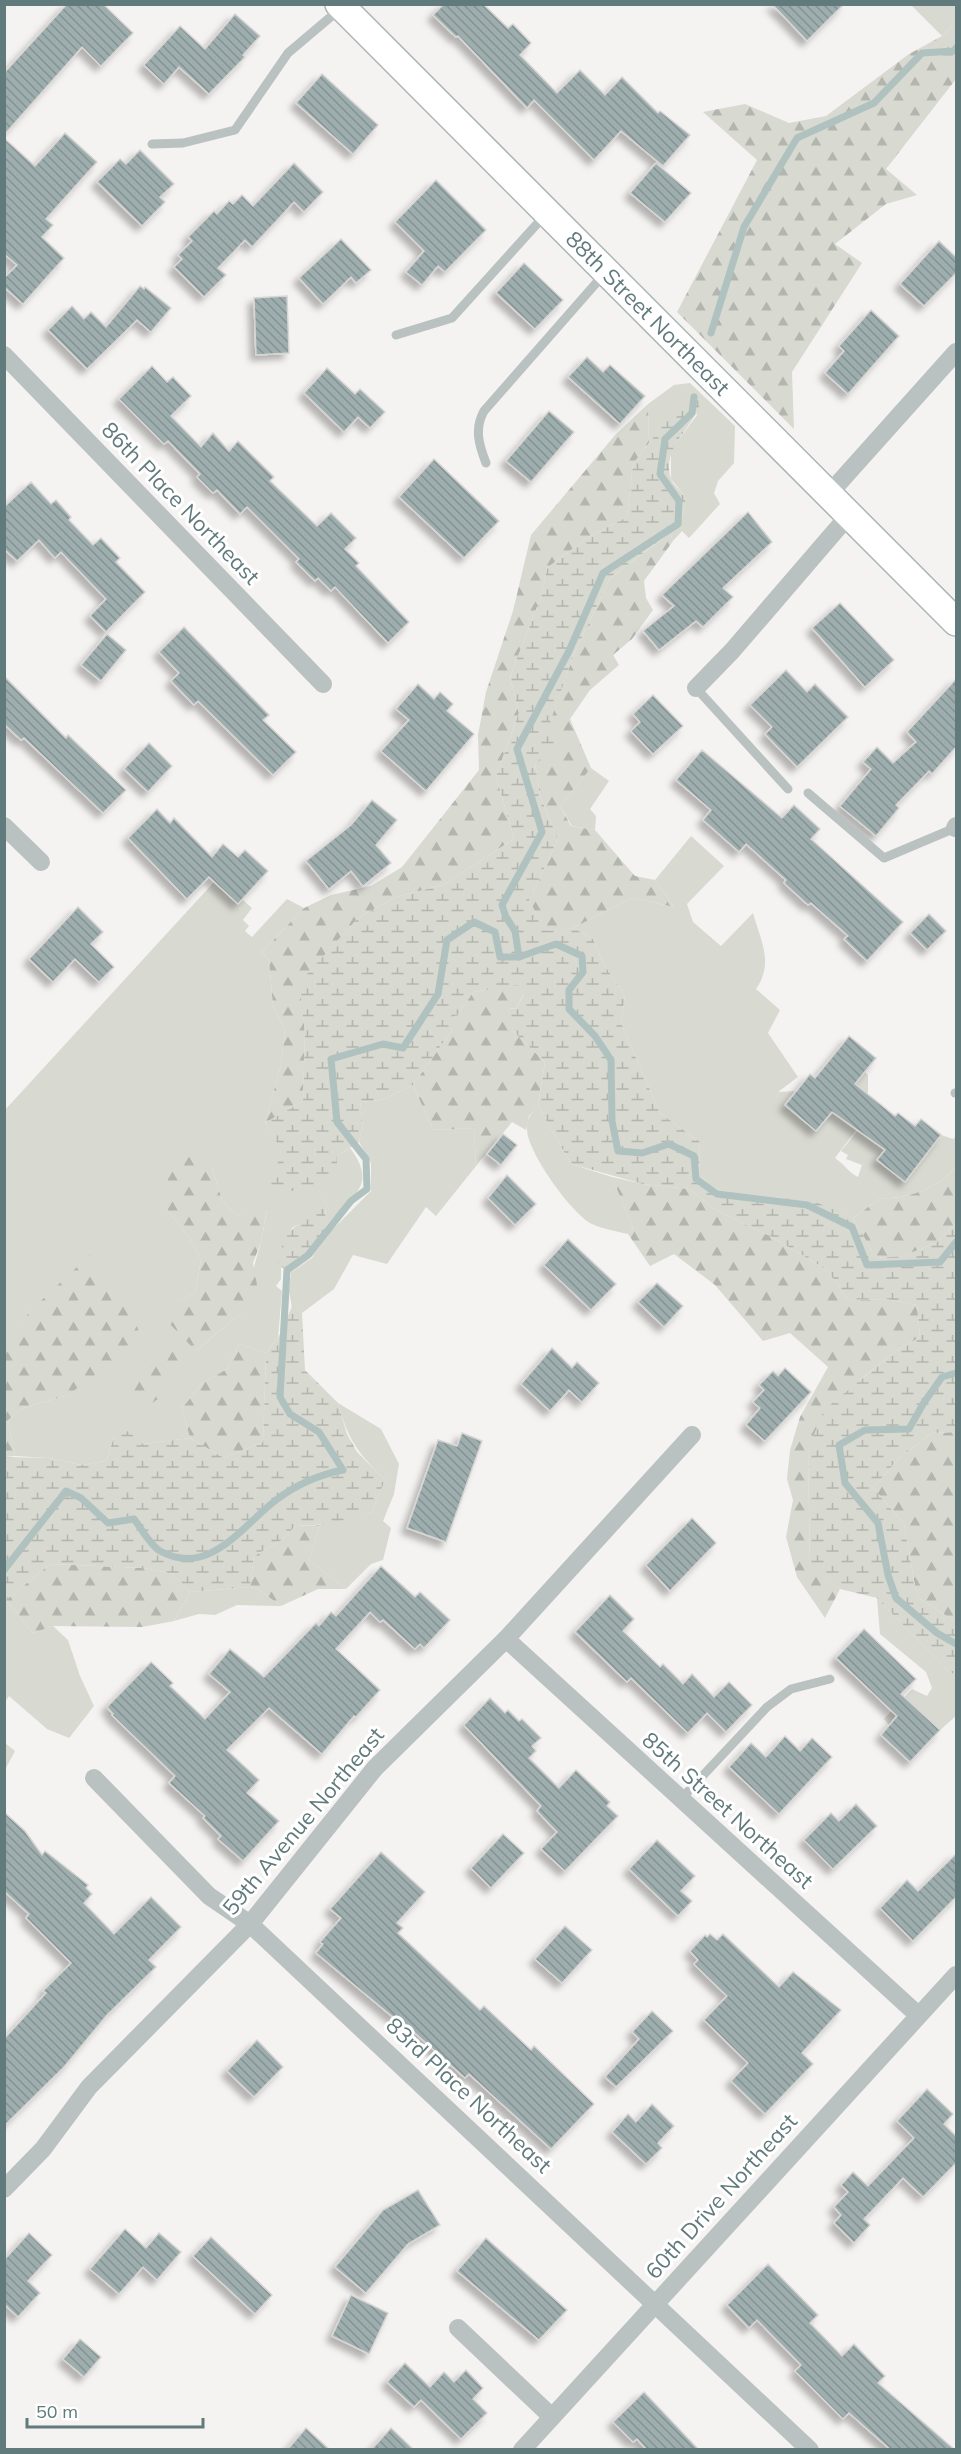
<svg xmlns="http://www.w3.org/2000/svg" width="961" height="2454" font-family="Mulish,sans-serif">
  <defs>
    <pattern id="forest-firs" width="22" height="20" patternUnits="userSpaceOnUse" patternTransform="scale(1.5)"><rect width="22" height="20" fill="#d8d9d1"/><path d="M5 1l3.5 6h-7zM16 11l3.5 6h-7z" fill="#b3b5af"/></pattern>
    <pattern id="wetland-marsh" width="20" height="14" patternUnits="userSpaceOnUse" patternTransform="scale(1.5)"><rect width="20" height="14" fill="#d8d9d1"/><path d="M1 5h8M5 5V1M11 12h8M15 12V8" fill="none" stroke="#b3b5af"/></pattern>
    <pattern id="building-back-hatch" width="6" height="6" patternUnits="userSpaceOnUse" patternTransform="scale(1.5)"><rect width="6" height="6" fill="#9eadad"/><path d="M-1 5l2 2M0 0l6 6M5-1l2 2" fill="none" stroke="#849292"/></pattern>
    <filter id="shadow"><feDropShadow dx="-5.5" dy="5.5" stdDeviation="3" flood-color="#0004"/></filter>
  </defs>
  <rect width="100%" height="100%" fill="#f5f3f1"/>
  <!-- green -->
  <g fill="#d8d9d1" fill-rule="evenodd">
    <path d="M911 5H956V22L942 36Z"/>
    <path d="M690 383 735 426 734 463 718 481 714 493 720 504 689 538 682 531 673 541 670 533 680 525 686 498 671 479V450L697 415 692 397 667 421 649 443 648 404 674 385Z"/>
    <path d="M591 768 609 781 590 809 596 816 595 830 572 826 560 806Z"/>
    <path d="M691 836 724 866 687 904 693 922 721 946 753 913C761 942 774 963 756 989L780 1010 768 1033 798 1077 778 1092 796 1091 785 1105 817 1131 865 1072 868 1075V1099L857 1129 835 1158C844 1164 849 1173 858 1177L862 1165 846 1159 848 1155 841 1151 858 1130 885 1150 877 1161 905 1182 941 1135 953 1139 956 1136V1166C941 1187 906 1200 881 1198L853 1218 798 1196 774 1198 732 1193 711 1187 699 1173 700 1142 660 1113 621 1023 625 996 603 963 593 939 573 928 633 898 674 907 655 880Z"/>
    <path d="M214 882 237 904 242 899 252 908 243 920 249 926 245 931 252 937 287 899 304 908 262 952 269 961 273 1006 285 1030 281 1065 265 1123 281 1146 280 1163 337 1156 350 1148C381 1189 347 1197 324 1229L327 1199 312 1215 292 1228 278 1265 281 1267V1279L276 1286 282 1291 278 1338 266 1353 239 1344 227 1369 203 1383 182 1408 190 1438 143 1444 114 1437 106 1461 81 1465 49 1458 15 1456 8 1420 23 1408 68 1395 31 1310 5 1345 4 1111ZM212 1168 222 1200 237 1216 267 1210 261 1242 241 1313 196 1351 178 1302 195 1293 201 1260 190 1239 165 1207Z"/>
    <path d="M413 1085 433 1130 474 1128 476 1166 436 1216 426 1207 387 1264 353 1255 334 1289 302 1313 294 1303 292 1308 289 1291 291 1273 312 1258 326 1236 371 1191V1163L359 1142 363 1126 360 1102 382 1100Z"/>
    <path d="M538 1106 571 1164 612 1177 633 1228 628 1234C616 1231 602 1229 592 1224 572 1214 528 1153 527 1130 526 1120 531 1113 538 1106Z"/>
    <path d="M338 1403 381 1429 399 1464 394 1494 383 1521 391 1528 383 1560 371 1564 346 1589 309 1560 320 1525 372 1512 385 1480C357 1451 349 1442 338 1403Z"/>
    <path d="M250 1587 258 1589 281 1606 237 1605 215 1615 199 1614 174 1621 190 1592Z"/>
    <path d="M877 1598 950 1673 956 1674V1716L940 1730 910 1702 889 1725 884 1719 912 1689 927 1696 932 1688 926 1672 880 1634Z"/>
    <path d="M6 1600 33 1633 53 1626 68 1640 80 1676 94 1706 69 1738 47 1729 9 1696 5 1702Z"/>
    <path d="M5 1743 15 1751 5 1770Z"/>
  </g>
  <!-- forest -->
  <g fill="url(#forest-firs)">
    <path d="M956 22V79L886 169 917 195 886 204 835 244 862 263 792 372 794 429 677 312 757 160 703 112 745 104 789 123 826 116 909 54 942 36Z"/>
    <path d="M648 404 649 443 633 464 627 517 587 538 547 568 542 594 510 677 519 713 496 776 514 839 443 885 396 897 358 918 300 983 305 1033 303 1101 265 1123 281 1065 285 1030 273 1006 269 961 262 952 304 908 331 895 371 886 402 867 479 770 478 735 486 692 513 611 531 535 616 434Z"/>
    <path d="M670 533 673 541 644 581 646 598 653 610 632 639 613 655 619 665 590 690 570 719 591 768 560 806 571 826 595 830 635 876 655 880 674 907 633 898 573 928 547 932 529 901 558 839 540 796 535 763 574 654 610 578Z"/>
    <path d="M518 984 524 993 516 1009 509 1008 513 1031 545 1062 538 1106 529 1116 526 1130 512 1122 476 1166 474 1128 433 1130 413 1085 452 1030 447 1021 459 1013 473 992Z"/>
    <path d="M184 1155 212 1168 222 1200 237 1216 267 1209 261 1242 253 1263 257 1285 241 1313 196 1351 164 1318 178 1302 195 1293 201 1260 190 1239 165 1207 169 1169Z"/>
    <path d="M956 1166V1223L936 1243 903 1256 876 1258 853 1218 881 1198C906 1200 941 1187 956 1166Z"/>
    <path d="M612 1177 643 1184 690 1189 714 1209 772 1237 827 1270 848 1300 886 1299 917 1305 920 1337 893 1353 861 1379 808 1449 810 1568 840 1589 825 1618 797 1577 786 1537 793 1500 787 1479 790 1450 800 1417 828 1367 790 1333 763 1341 715 1285 674 1254 650 1266 628 1234 633 1228Z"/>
    <path d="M90 1255 135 1321 142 1340 68 1395 23 1408 8 1420 15 1456 5 1457 4 1345 31 1310Z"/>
    <path d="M239 1344 266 1353 263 1442 224 1458 190 1438 182 1408 203 1383 227 1369Z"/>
    <path d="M169 1347 186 1357 164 1395 143 1409 124 1398C133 1373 142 1353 169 1347Z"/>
    <path d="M956 1432V1622L917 1597 904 1524 873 1488 899 1458 932 1433Z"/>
    <path d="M320 1525 309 1560 346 1589H318L281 1606 258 1589 250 1587 254 1556 280 1541 296 1526Z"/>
    <path d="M50 1564 144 1568 173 1574 190 1592 174 1621 142 1627 53 1626 33 1633 6 1600Z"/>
  </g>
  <!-- wetland -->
  <g fill="url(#wetland-marsh)">
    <path d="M692 396 701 401C694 428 661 447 671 479 673 485 682 492 686 498L680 525 610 578 574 654 550 722 558 745 535 763 540 796 558 839 529 901 547 931 573 928 593 939 603 963 625 996 621 1023 660 1113 700 1142 699 1173 711 1187 732 1193 774 1198 798 1195 835 1210 853 1218 876 1258 903 1256 936 1243 956 1223V1432L932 1433 899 1458 873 1488 904 1524 917 1597 956 1622V1674L950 1673 877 1598 840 1589 810 1569 808 1449 824 1410 893 1353 920 1337 917 1305 886 1299 848 1300 827 1270 772 1237 714 1209 690 1189 643 1184 571 1164 538 1106 545 1062 513 1031 508 1008 516 1009 524 994 518 985 473 992 459 1013 448 1021 452 1030 413 1085 382 1100 360 1102 363 1126 359 1142 337 1156V1168C311 1190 295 1197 262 1186 284 1158 286 1153 265 1123L303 1101 305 1033 299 983 358 918 396 897 443 885 514 839 496 776 519 713 510 677 542 594 547 568 587 538 627 517 633 464 666 421Z"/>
    <path d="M328 1198C324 1212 326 1222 325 1235 325 1251 302 1264 291 1273L278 1265C282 1225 303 1225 328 1198Z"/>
    <path d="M294 1302 302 1313 305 1370 338 1403 347 1434 357 1452 385 1480 372 1512 330 1524 296 1526 280 1541 254 1556 250 1587 190 1592 173 1574 144 1568 50 1564 5 1601V1457L49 1458 81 1465 106 1461 114 1437 128 1431 143 1444 190 1438 224 1458 263 1442 266 1353 278 1338Z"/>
  </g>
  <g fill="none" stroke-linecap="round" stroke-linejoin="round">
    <!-- stream -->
    <g stroke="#b0c2bf" stroke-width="7">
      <path d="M711 333 744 227 797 138 874 103 922 53 954 51 956 48"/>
      <path d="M519 957 515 931 506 917 502 905 542 832 517 749 569 651 603 573 678 524 679 501 660 474 665 439 692 413 694 397"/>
      <path d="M956 1373 942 1377 923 1404 909 1429 865 1430 839 1445 845 1483 878 1523 888 1575 896 1598 937 1633 956 1644"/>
      <path d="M4 1570 66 1491 81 1498 108 1523 134 1519C141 1528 150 1545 160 1551 209 1578 242 1526 276 1500 297 1484 318 1475 343 1470L319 1432 290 1414 280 1397 287 1270 308 1255 351 1201 367 1189 366 1159 337 1122 331 1059 383 1044 403 1048 438 994 447 940 474 922 495 932 500 957H519L556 944 582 956 583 972 569 990V1009L595 1036 611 1060 612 1121 618 1151 642 1153 669 1144 694 1156 696 1179 717 1194 807 1205 852 1227 867 1265 940 1262 956 1242"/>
    </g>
  </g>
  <!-- building -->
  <g fill="url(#building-back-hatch)" stroke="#d6d5d4" stroke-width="1.5" filter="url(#shadow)">
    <path d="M67 4H103L133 33 101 66 82 47 4 135V73Z"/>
    <path d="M444 4H483L508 28 513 24 531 43 520 55 557 93 580 70 605 95 622 77 658 113 660 111 690 135 663 166 621 131 594 160 534 100 527 108 458 36 456 37 433 15Z"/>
    <path d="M772 4H844L807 41Z"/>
    <path d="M235 14 260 36 243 55 245 57 209 94 179 67 164 84 144 65 180 26 205 49Z"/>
    <path d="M322 74 378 125 353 154 296 103Z"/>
    <path d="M65 133 97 162 46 219 53 225 42 237 64 258 23 304 4 287V278L17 265 4 254V138L35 166Z"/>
    <path d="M140 150 174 184 160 197 165 202 142 226 97 182 120 159 126 164Z"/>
    <path d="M294 163 323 192 304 212 294 202 252 247 245 240 218 268 226 275 204 297 174 267 182 259 178 255 192 241 188 237 214 211 217 214 229 201 233 204 242 195 253 206Z"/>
    <path d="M656 163 691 193 665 222 630 193Z"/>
    <path d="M436 180 486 230 445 272 438 266 422 285 406 272 424 251 395 222Z"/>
    <path d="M341 239 371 270 356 283 351 277 323 304 299 278Z"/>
    <path d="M939 241 957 258V272L924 306 900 284Z"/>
    <path d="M524 263 563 300 535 329 496 293Z"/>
    <path d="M140 286 144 289 145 287 171 308 151 332 137 320 87 369 48 330 72 306 84 319 91 312 106 327Z"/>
    <path d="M287 296 289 353 256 355 254 298Z"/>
    <path d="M871 310 899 336 848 394 825 373 844 351 839 346Z"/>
    <path d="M587 357 603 372 610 365 645 396 620 424 568 377Z"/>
    <path d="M152 366 167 382 173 377 191 396 171 416 201 447 213 433 229 451 238 441 274 477 270 481 317 526 331 513 356 538 345 549 359 563 356 566 409 622 388 643 335 587 331 591 318 578 315 581 296 562 299 559 247 507 240 514 217 490 213 493 197 477 200 474 168 441 164 444 119 399Z"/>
    <path d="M327 368 355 394 360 389 385 412 370 428 358 417 344 432 304 393Z"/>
    <path d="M549 411 574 432 531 482 506 461Z"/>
    <path d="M434 459 499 521 464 558 399 497Z"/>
    <path d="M31 482 51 504 56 500 71 517 69 520 93 545 101 538 120 558 116 562 145 592 106 632 90 616 106 599 61 552 55 558 39 540 17 561 4 549V507Z"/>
    <path d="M748 512 772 542 723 588 733 597 703 627 696 621 659 650 643 631 674 606 662 595Z"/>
    <path d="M840 603 894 660 865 687 812 628Z"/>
    <path d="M184 627 269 715 263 720 296 752 273 775 198 701 194 705 171 681 179 673 159 652Z"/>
    <path d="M107 634 126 650 101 681 81 665Z"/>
    <path d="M786 670 807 692 815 684 848 717 797 767 765 734 772 727 750 705Z"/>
    <path d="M4 676 66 738 68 735 126 790 103 813 24 738 21 740 4 724Z"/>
    <path d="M957 678V746L932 774 929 771 896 805 899 808 876 836 840 806 871 769 863 762 877 747 893 763 916 742 907 732Z"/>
    <path d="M418 684 434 699 440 692 453 704 447 711 474 734 426 791 381 751 409 720 396 709Z"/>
    <path d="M653 695 683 726 653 754 631 731 640 722 633 714Z"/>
    <path d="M149 743 172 766 148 792 124 769Z"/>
    <path d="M702 750 782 818 794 805 820 829 811 839 903 922 867 961 844 939 848 936 811 903 808 905 784 883 786 880 746 844 739 852 703 820 711 810 676 780Z"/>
    <path d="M372 800 397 820 376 845 391 863 363 886 351 871 329 889 306 861 351 825Z"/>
    <path d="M157 809 170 823 174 818 212 857 223 844 238 857 245 850 268 871 238 904 209 877 187 899 128 838Z"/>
    <path d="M78 907 103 932 91 944 114 967 99 982 75 959 53 982 29 959Z"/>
    <path d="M929 914 946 931 927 950 910 933Z"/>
    <path d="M849 1036 876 1058 855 1084 895 1116 898 1113 915 1126 921 1119 941 1135 905 1182 877 1160 885 1150 832 1112 816 1131 785 1105 810 1074 815 1078Z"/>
    <path d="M503 1134 517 1145 501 1165 487 1154Z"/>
    <path d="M507 1175 536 1204 515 1225 488 1198Z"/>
    <path d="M568 1239 616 1284 591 1310 544 1265Z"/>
    <path d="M657 1283 683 1306 664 1327 638 1302Z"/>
    <path d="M552 1348 572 1368 577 1362 599 1383 582 1402 569 1390 550 1411 521 1384Z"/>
    <path d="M785 1368 811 1392 765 1441 746 1425 760 1408 753 1402 764 1390 759 1385 773 1371 778 1376Z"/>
    <path d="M462 1433 482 1441 446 1542 407 1528 438 1440 457 1446Z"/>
    <path d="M692 1518 716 1543 670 1591 646 1565Z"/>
    <path d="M381 1566 415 1597 420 1592 450 1620 424 1648 420 1644 415 1649 383 1620 380 1622 370 1612 336 1649 380 1690 356 1717 354 1716 322 1754 269 1708 227 1750 259 1780 247 1793 279 1821 243 1861 218 1839 221 1836 203 1818 205 1816 169 1783 175 1776 112 1715 113 1714 107 1707 151 1662 173 1683 170 1686 205 1719 230 1692 209 1674 230 1649 264 1677 316 1623 319 1626 331 1612 336 1616Z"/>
    <path d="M610 1595 634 1619 623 1631 660 1667 663 1664 683 1684 692 1674 714 1697 729 1682 752 1705 726 1732 707 1713 688 1733 631 1678 627 1682 575 1632Z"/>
    <path d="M864 1629 916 1679 901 1694 940 1730 910 1762 881 1735 897 1716 836 1658Z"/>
    <path d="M490 1698 505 1713 508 1710 519 1721 522 1719 541 1738 532 1746 536 1751 529 1758 559 1788 576 1770 610 1802 607 1806 618 1816 565 1871 541 1849 557 1832 537 1811 541 1806 464 1725Z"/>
    <path d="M785 1736 800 1751 812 1738 832 1757 779 1814 729 1767 751 1743 766 1757Z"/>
    <path d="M856 1804 877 1826 833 1869 804 1840 831 1813 839 1821Z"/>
    <path d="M4 1812 25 1831 42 1855 45 1851 88 1885 86 1888 92 1894 84 1903 114 1934 151 1897 181 1927 149 1960 156 1967 107 2015 64 2067 4 2126V2039L46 1993 43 1991 71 1963 26 1918 29 1914 4 1891Z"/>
    <path d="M503 1834 524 1853 491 1888 471 1868Z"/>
    <path d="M657 1840 695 1876 681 1891 692 1901 678 1916 629 1869Z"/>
    <path d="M381 1852 425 1892 397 1923 403 1928 398 1933 480 2010 484 2006 531 2050 534 2046 594 2104 551 2149 469 2074 465 2078 396 2016 394 2018 316 1953 323 1944 320 1942 341 1918 330 1909Z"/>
    <path d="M957 1853V1896L913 1941 880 1908 907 1880 918 1891Z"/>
    <path d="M565 1926 592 1950 562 1983 535 1959Z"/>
    <path d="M710 1934 717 1940 723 1934 779 1987 793 1972 841 2010 802 2053 813 2064 765 2114 731 2081 748 2063 704 2020 727 1996 694 1964 698 1960 690 1951 705 1935 707 1937Z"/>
    <path d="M652 2011 673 2031 616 2087 605 2077 639 2039 632 2032Z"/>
    <path d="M257 2040 283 2067 254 2097 227 2071Z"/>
    <path d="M927 2089 953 2114 944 2124 957 2137V2162L923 2197 903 2178 864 2219 870 2225 854 2243 834 2223 841 2215 834 2207 848 2192 841 2185 853 2172 868 2186 914 2138 897 2121Z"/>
    <path d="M652 2104 674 2126 658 2143 662 2148 646 2164 612 2132 628 2114 636 2122Z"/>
    <path d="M418 2190 440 2225 408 2244 366 2293 335 2267 383 2210Z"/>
    <path d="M125 2229 146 2248 159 2233 181 2252 157 2280 143 2267 119 2294 90 2269Z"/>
    <path d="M29 2233 52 2255 28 2281 40 2293 18 2317 4 2304V2260Z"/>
    <path d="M211 2237 272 2295 255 2314 193 2256Z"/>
    <path d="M486 2238 567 2310 539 2340 457 2271Z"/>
    <path d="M768 2264 818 2315 810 2323 842 2356 854 2344 885 2376 878 2383 955 2450H891L849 2413 843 2419 795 2371 801 2365 757 2320 749 2328 727 2305Z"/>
    <path d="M351 2295 388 2313 369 2354 332 2336Z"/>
    <path d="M80 2339 101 2357 84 2377 63 2359Z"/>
    <path d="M405 2363 430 2387 444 2372 454 2382 466 2370 483 2388 473 2399 487 2413 461 2439 421 2400 414 2407 387 2382Z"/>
    <path d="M644 2392 699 2450H647L637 2439 633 2442 613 2422Z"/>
    <path d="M306 2428 330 2450H287Z"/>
    <path d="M391 2428 414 2450H371Z"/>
  </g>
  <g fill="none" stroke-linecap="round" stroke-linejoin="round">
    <defs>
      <path id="secondary" d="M339 4 956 622"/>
    </defs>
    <!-- secondary casing -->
    <use href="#secondary" stroke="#acb6b6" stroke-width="30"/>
    <!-- service -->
    <g stroke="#b9c1c1" stroke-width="9">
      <path d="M152 144 183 143 235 130 288 53 340 9"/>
      <path d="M396 335 452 318 546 214"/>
      <path d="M486 463C479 445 474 429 484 411L605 273"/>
      <path d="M696 688 788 789"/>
      <path d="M808 793 884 858 955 828"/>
      <path d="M955 1093H956"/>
      <path d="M681 1799 767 1707 791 1689 830 1679"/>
    </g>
    <!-- minor -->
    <g stroke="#b9c1c1" stroke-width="18">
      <path d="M4 355 323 684"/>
      <path d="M828 495 956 352"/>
      <path d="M696 688 732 651 849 515"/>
      <path d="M4 826 41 862"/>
      <path d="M955 828 956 826"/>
      <path d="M506 1639 918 2015"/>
      <path d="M94 1778 209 1896 250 1924 810 2450"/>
      <path d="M4 2189 43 2149 89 2087 250 1924 375 1768 506 1639 692 1435"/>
      <path d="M458 2328 552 2417"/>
      <path d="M522 2450 956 1975"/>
    </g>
    <!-- secondary -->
    <use href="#secondary" stroke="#fff" stroke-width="27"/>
  </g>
  <g text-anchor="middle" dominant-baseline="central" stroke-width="6" stroke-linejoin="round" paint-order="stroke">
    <!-- street labels -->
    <g font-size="22" fill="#617a7b" stroke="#fff">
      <text transform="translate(648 313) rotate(45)">88th Street Northeast</text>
      <text transform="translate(181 503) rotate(46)">86th Place Northeast</text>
      <text transform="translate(728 1810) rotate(42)">85th Street Northeast</text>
      <text transform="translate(303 1821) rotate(-50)">59th Avenue Northeast</text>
      <text transform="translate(469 2095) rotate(43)">83rd Place Northeast</text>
      <text transform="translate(721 2196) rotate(-48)">60th Drive Northeast</text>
    </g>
  </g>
  <!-- border -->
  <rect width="961" height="2454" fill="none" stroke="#617a7b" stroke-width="12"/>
  <!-- scale -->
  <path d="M27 2418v9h176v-9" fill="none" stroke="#617a7b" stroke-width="3"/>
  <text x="36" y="2418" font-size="18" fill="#617a7b" stroke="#ffffff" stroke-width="4.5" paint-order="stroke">50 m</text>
</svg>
